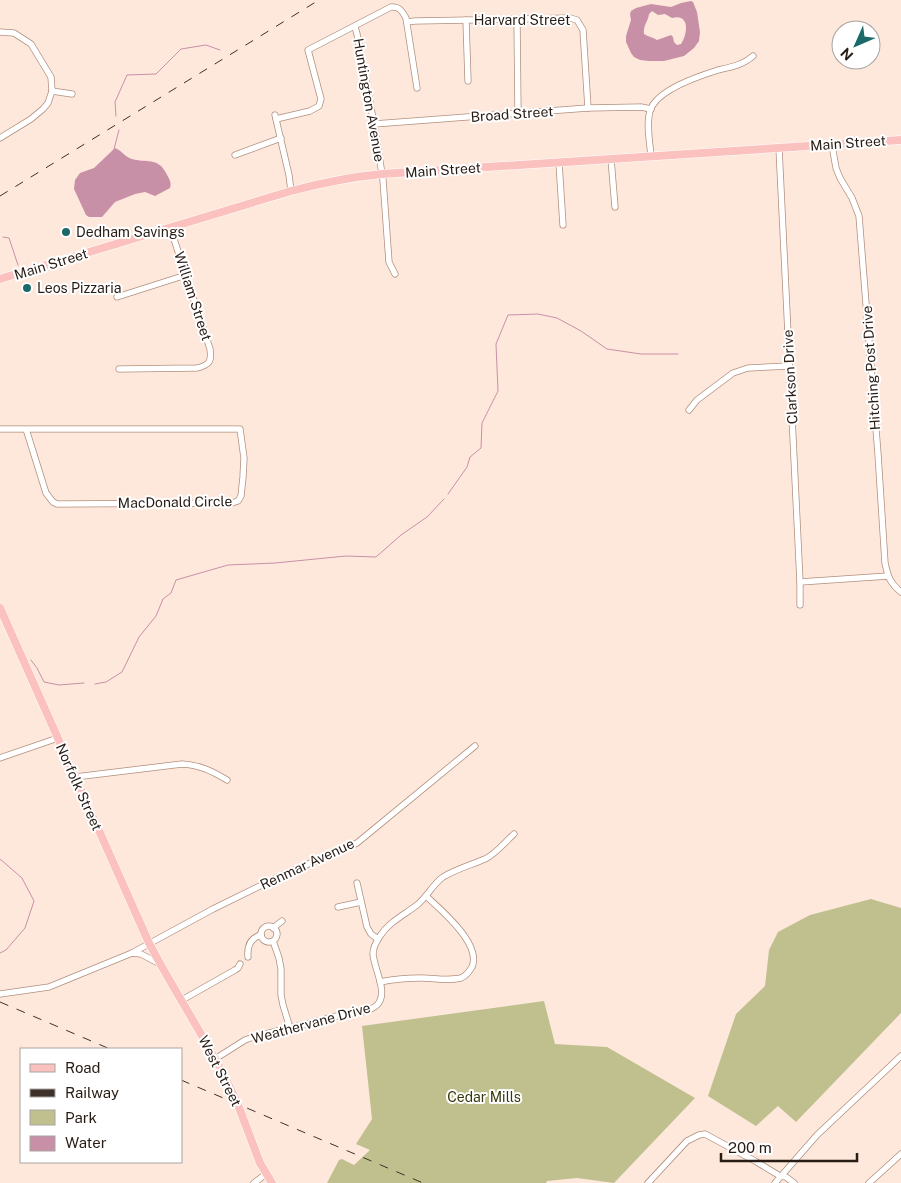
<svg xmlns="http://www.w3.org/2000/svg" width="901" height="1183" font-family="'Public Sans',sans-serif">
  <rect width="100%" height="100%" fill="#fee8dc"/>
  <!-- green -->
  <g fill="#bfc08e">
    <path d="M871 899 901 908V1013L796 1122 778 1106 756 1126 708 1096 736 1014 765 986 769 950 778 932 810 915Z"/>
    <path d="M544 1001 555 1044 607 1047 695 1098 614 1183 577 1178 547 1181 546 1183H327L339 1160 342 1159 354 1165 370 1150 356 1144 372 1119 362 1026Z"/>
  </g>
  <!-- water -->
  <g fill="#c890a7" fill-rule="evenodd">
    <path d="M691 1 693 2 697 12 700 32 699 41 694 48 684 56 664 61H649L640 60 634 57 631 53 626 42V36L631 20 630 14 631 11 636 8 651 4 671 7 681 3ZM652 11 658 15 665 14 672 18C690 13 688 34 681 44L677 45 674 42 673 37 671 35 657 40C653 37 648 37 644 34 643 25 648 22 649 14Z"/>
    <path d="M115 148C121 150 125 157 132 159 146 163 158 157 166 173 169 179 172 182 170 188L155 196 145 192 135 194 115 202 102 217H89L86 215 74 189 75 180 80 173 94 168Z"/>
  </g>
  <g fill="none" stroke-linecap="round" stroke-linejoin="round">
    <!-- stream -->
    <g stroke="#c890a7" stroke-width="1">
      <path d="M116 116 115 102 127 75 156 74 181 49 206 45 220 50"/>
      <path d="M114 149 119 130"/>
      <path d="M3 237 9 238 18 265"/>
      <path d="M448 494 467 467 470 457 481 448 482 423 498 391 496 344 508 315 538 314 557 318 581 331 607 349 641 354H678"/>
      <path d="M31 660 37 668 44 682 59 685 84 683"/>
      <path d="M95 684 106 682 122 672 139 637 156 616 163 599 171 593 176 580 228 565 275 563 346 556 376 557 401 535 427 517 444 499"/>
      <path d="M0 859 22 878 34 901 25 928 6 950 0 953"/>
    </g>
    <defs>
      <g id="minor">
        <path d="M517 19 518 113"/>
        <path d="M466 20 468 81"/>
        <path d="M407 22 415 21 570 18 577 20 583 30 588 108"/>
        <path d="M355 27 357 34 374 124 383 180 389 262 395 274"/>
        <path d="M0 32 14 33 31 44 51 77 52 91 48 103 43 109 31 119 0 138"/>
        <path d="M52 91 72 94"/>
        <path d="M275 115 289 175 291 191"/>
        <path d="M276 119 310 111 319 106 321 99 308 50 391 7C399 6 402 11 406 18L417 88"/>
        <path d="M374 124 588 108 641 107 651 109"/>
        <path d="M832 145 836 168 840 178 852 198 859 216 878 454 885 563C888 577 890 583 901 592"/>
        <path d="M779 148 800 582V605"/>
        <path d="M235 155 281 138"/>
        <path d="M651 157C650 142 646 125 650 111 656 90 699 76 718 70 731 67 743 65 753 56"/>
        <path d="M611 159 615 207"/>
        <path d="M559 163 563 225"/>
        <path d="M117 297 186 275"/>
        <path d="M119 369 197 368C209 365 212 362 210 349L170 227"/>
        <path d="M689 410 697 400 733 373 748 368 789 366"/>
        <path d="M0 429H240L244 458 243 477 241 496 238 501 232 503 57 504 53 502 46 493 26 429"/>
        <path d="M800 582 888 576"/>
        <path d="M0 758 58 738"/>
        <path d="M75 777 182 764C200 765 212 771 227 780"/>
        <path d="M357 883 367 927 371 934 378 939"/>
        <path d="M338 907 361 902"/>
        <circle cx="269" cy="934" r="8"/>
        <path d="M273 928 282 921"/>
        <path d="M273 941 279 958 281 969V995L283 1005 290 1028"/>
        <path d="M132 953 141 954 160 964"/>
        <path d="M248 957C247 946 250 938 261 935"/>
        <path d="M380 982C394 979 408 978 422 978 434 978 449 981 461 978 466 976 469 972 472 967 482 944 441 910 426 896"/>
        <path d="M0 994 49 987 132 953 213 909 278 877 357 843 475 746"/>
        <path d="M182 1000 235 970 238 968 240 964"/>
        <path d="M215 1059 245 1040 256 1036C284 1030 312 1022 341 1015 353 1013 368 1013 377 1005 389 993 374 969 373 954 373 948 376 942 380 936 389 922 404 915 417 905 427 897 433 884 443 877 456 869 471 865 485 859 496 854 505 842 514 834"/>
        <path d="M254 1183 266 1174"/>
        <path d="M648 1183 687 1141 699 1135 705 1134 755 1161 780 1176 786 1177 794 1183"/>
        <path d="M775 1183 817 1135 901 1056"/>
        <path d="M869 1183 901 1154"/>
      </g>
      <g id="major">
        <path d="M0 279 291 191C321 183 351 177 382 174L901 140"/>
        <path d="M0 608 149 943C176 995 210 1044 235 1098"/>
        <path d="M240 1110 260 1163 272 1183"/>
      </g>
    </defs>
    <!-- minor casing -->
    <use href="#minor" stroke="#b08f7c" stroke-width="7"/>
    <!-- major casing -->
    <use href="#major" stroke="#fff" stroke-width="9"/>
    <!-- minor -->
    <use href="#minor" stroke="#fff" stroke-width="5.5"/>
    <!-- major -->
    <use href="#major" stroke="#fbc1bf" stroke-width="8"/>
    <!-- rail -->
    <g stroke="#3e3129" stroke-width="1" stroke-dasharray="9 9" stroke-linecap="butt">
      <path d="M0 196 319 0"/>
      <path d="M0 1002 110 1049"/>
      <path d="M181 1080 423 1183"/>
    </g>
    <defs>
      <path id="major-bridge" d="M235 1098 240 1110"/>
    </defs>
    <!-- major-bridge casing -->
    <use href="#major-bridge" stroke="#fff" stroke-width="9" stroke-linecap="butt"/>
    <!-- major-bridge -->
    <use href="#major-bridge" stroke="#fbc1bf" stroke-width="8"/>
  </g>
  <!-- markers -->
  <g fill="#1c6969" stroke="#fff" stroke-width="2">
    <circle cx="66" cy="232" r="5"/>
    <circle cx="27" cy="288" r="5"/>
  </g>
  <g text-anchor="middle" dominant-baseline="central" stroke-width="4" stroke-linejoin="round" paint-order="stroke">
    <!-- street labels -->
    <g font-size="14" fill="#281c15" stroke="#fff">
      <text x="522" y="20">Harvard Street</text>
      <text transform="translate(369 100) rotate(80)">Huntington Avenue</text>
      <text transform="translate(512 114) rotate(-4)">Broad Street</text>
      <text transform="translate(848 143) rotate(-4)">Main Street</text>
      <text transform="translate(443 170) rotate(-4)">Main Street</text>
      <text transform="translate(51 264) rotate(-17)">Main Street</text>
      <text transform="translate(193 296) rotate(72)">William Street</text>
      <text transform="translate(871 368) rotate(-94)">Hitching Post Drive</text>
      <text transform="translate(790 377) rotate(-93)">Clarkson Drive</text>
      <text transform="translate(175 502) rotate(-1)">MacDonald Circle</text>
      <text transform="translate(79 787) rotate(66)">Norfolk Street</text>
      <text transform="translate(307 864) rotate(-25)">Renmar Avenue</text>
      <text transform="translate(311 1023) rotate(-15)">Weathervane Drive</text>
      <text transform="translate(220 1071) rotate(63)">West Street</text>
    </g>
    <!-- poi labels -->
    <g font-size="14" fill="#281c15" stroke="#fff" text-anchor="start">
      <text x="76" y="232">Dedham Savings</text>
      <text x="37" y="288">Leos Pizzaria</text>
    </g>
    <!-- park labels -->
    <g font-size="14" fill="#38370b" stroke="#fff">
      <text x="484" y="1097">Cedar Mills</text>
    </g>
  </g>
  <!-- legend -->
  <rect x="20" y="1048" width="162" height="115" fill="#ffffff" stroke="#a9a4a1"/>
  <rect x="30" y="1064" width="25" height="8" fill="#fbc1bf" stroke="#a9a4a1"/>
  <text x="65" y="1073" font-size="15" fill="#281c15">Road</text>
  <rect x="30" y="1089" width="25" height="8" fill="#3e3129" stroke="#a9a4a1"/>
  <text x="65" y="1098" font-size="15" fill="#281c15">Railway</text>
  <rect x="30" y="1110" width="25" height="15" fill="#bfc08e" stroke="#a9a4a1"/>
  <text x="65" y="1123" font-size="15" fill="#281c15">Park</text>
  <rect x="30" y="1136" width="25" height="15" fill="#c890a7" stroke="#a9a4a1"/>
  <text x="65" y="1148" font-size="15" fill="#281c15">Water</text>
  <!-- north arrow -->
  <g transform="translate(856 45) rotate(225)"><circle r="24" fill="#ffffff" stroke="#a9a4a1"/>
  <path d="M0-4L9 19L0 12L-9 19Z" fill="#1c6969"/>
  <text y="-8" font-size="14" font-weight="bold" text-anchor="middle" fill="#281c15">N</text>
  </g>
  <!-- scale -->
  <path d="M721 1153v8h136v-8" fill="none" stroke="#281c15" stroke-width="2.5"/>
  <text x="728" y="1153" font-size="15" fill="#281c15" stroke="#ffffff" stroke-width="4" paint-order="stroke">200 m</text>
</svg>
